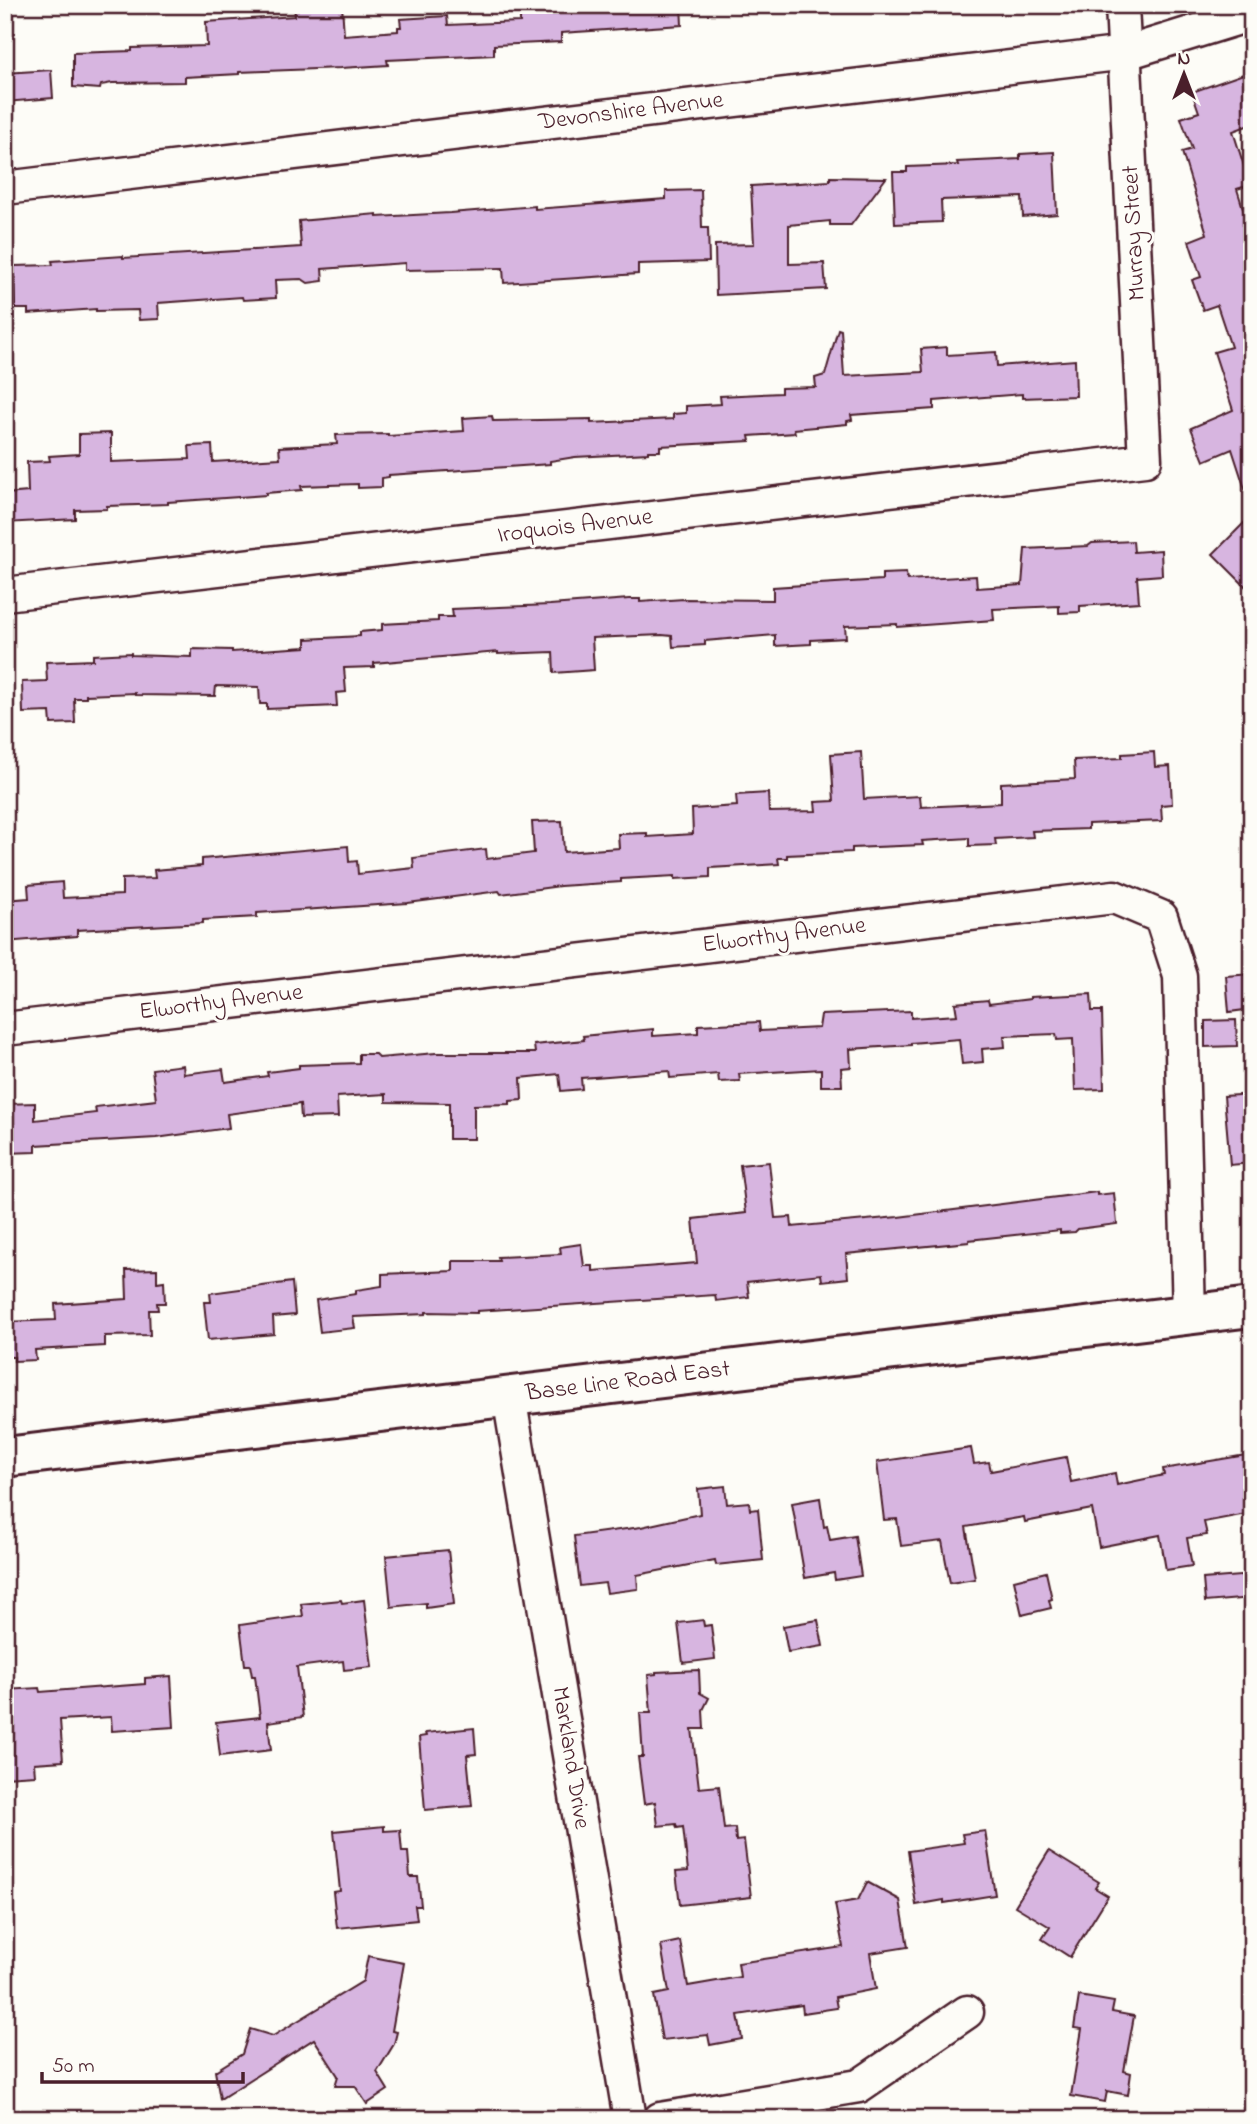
<svg xmlns="http://www.w3.org/2000/svg" width="1257" height="2124" font-family="'Indie Flower',sans-serif">
  <rect width="100%" height="100%" fill="#fdfcf7"/>
  <filter id="ink" filterUnits="userSpaceOnUse"><feTurbulence type="fractalNoise" baseFrequency=".0143" numOctaves="2"/><feDisplacementMap in="SourceGraphic" scale="14" xChannelSelector="R" yChannelSelector="G"/><feConvolveMatrix kernelMatrix="1 2 1 2 8 2 1 2 1" color-interpolation-filters="sRGB"/></filter>
  <g filter="url(#ink)">
    <!-- building -->
    <g fill="#d7b5e0" stroke="#4a1f2b" stroke-width="2">
      <path d="M342 5 344 35 398 31V27H401L400 19 447 16 448 25 520 22V14L536 13V5H681L682 25 561 33V42L494 45V55L387 60 388 65 341 68 239 72V74L185 77V82L112 83 101 85 100 89 73 87V53L132 51V48L207 46 206 22 295 16 294 6Z"/>
      <path d="M51 70 53 98 5 102V73Z"/>
      <path d="M1252 71V124L1233 131 1250 185 1237 189 1252 237V494L1247 495 1232 449 1204 461 1191 428 1233 410 1214 352 1231 347 1217 305 1203 310 1192 280 1201 277 1189 241 1207 234 1182 152 1192 149 1181 118 1199 112 1192 92Z"/>
      <path d="M1054 152 1057 214 1023 217 1022 197 941 200 942 222 895 224 893 172H907V167L958 165 957 162 1020 159V154Z"/>
      <path d="M830 177 886 178 851 225H830V221L789 225V264L824 263 826 289 716 295 715 245 754 244 751 186 830 181Z"/>
      <path d="M701 190 702 228H708L709 262 638 264V274L504 283 503 268 405 270V263L322 269 323 281 308 283 302 279 275 280 276 298 243 300 242 297 158 303 159 319 139 320 138 310 96 311V309L28 314V309H15L14 266 53 265 52 261 123 256V258L301 247 299 221 377 214V217L450 213 535 206V209L666 199V191Z"/>
      <path d="M838 329 841 330 844 376 923 372 921 349 947 347V355L996 352 997 366 1075 360 1076 396 1022 398V394L934 401V409L851 415 852 420 847 421V424L794 429 795 433 749 436 750 441 660 446V451H648V453L575 457 550 461V464L389 475V477L382 478V487L358 488V484L301 486 302 490 266 493V495L168 502V504L107 506V509L75 510V519L5 523V494L28 492 27 462 50 461 49 456 79 454V434L111 433V462L190 459 189 446 212 445 213 462 280 458 279 447 337 444 336 435 388 434V436L464 431 463 418 492 416 493 421 591 419V423L673 419V414L686 413V406L721 404 720 396 781 393V388L816 387 815 378 825 375Z"/>
      <path d="M1252 515V593L1213 554Z"/>
      <path d="M1133 541 1134 552 1161 550 1162 575 1137 577 1139 602 1080 606V612L1059 613V606L993 609 994 620 897 627V624L845 626 846 638 811 640V644L775 646V635L705 641V645L673 647 672 636 662 635 592 638 594 670 554 673 553 652 498 654V652L374 663V667L344 668 346 692 336 693 337 706 267 709V704H260L259 687 216 686 215 696 135 695V693L86 695V698H74L75 723 51 724 50 712 23 713 22 682 47 681 46 662 93 660V655L131 653V655L192 657V649L232 650V652L306 647V639L360 636V632L382 630V624L438 621V617H453L452 609 550 605 629 599H640V602L684 599 773 600V587L882 580V574L906 573 907 580 976 576 977 588 1022 585 1025 549 1088 546 1092 543Z"/>
      <path d="M861 752 864 799 920 796 921 807 1001 803V783L1075 779 1074 760 1122 758V754L1154 752 1155 767 1170 766 1172 804 1161 805 1162 821 1088 824V829L1032 831 1033 837 995 839 996 845 969 846V838L922 841 923 845 852 848V852L787 855V858H778L779 864 710 868V877L675 879V876L621 879V882L560 886 501 894 499 891 408 903 257 913V917L203 920V923L77 930V936L5 942V900L29 898 28 885 62 882 63 898 122 895V879L155 878 154 870 202 866V859L348 846 349 862 357 861 358 874 414 868 413 858 486 849 487 859 534 853 532 822 562 821 564 852 619 848 618 834 647 833V837L693 834 692 809 737 806 736 795 768 793 769 812 816 811 815 802 834 801 831 754Z"/>
      <path d="M1252 974V1009L1229 1012 1226 976Z"/>
      <path d="M1091 994 1092 1011H1102L1104 1089 1075 1090 1073 1039 1057 1040 1056 1034 1004 1036 1005 1047 982 1049 983 1062 962 1064 959 1039 911 1043V1045L850 1049 851 1067 841 1068 842 1086H821V1069L739 1074 740 1081 719 1082 718 1074 670 1078 669 1071 608 1076 581 1078 582 1089 561 1091 559 1074 521 1078 522 1100 510 1101V1104L474 1105V1139H449V1103L386 1102V1094L337 1097 338 1117 301 1118 300 1104 227 1114 229 1128 156 1138 36 1145V1152L5 1153V1104L35 1103V1120L96 1113 95 1107 156 1100 152 1069 183 1065 184 1074 223 1069 225 1082 268 1076 267 1072 299 1068V1065L359 1063V1054H375L379 1058 436 1053H535L534 1045 584 1040 583 1036 653 1029V1036L698 1033V1025L759 1022 760 1031 819 1028 821 1015 911 1011V1018L957 1015 955 1003 988 1000 989 1004 1030 999V997Z"/>
      <path d="M1236 1020 1237 1046 1205 1047V1021Z"/>
      <path d="M1252 1094V1163L1230 1165 1224 1096Z"/>
      <path d="M769 1162 775 1218 791 1217 792 1227 898 1217 1097 1192V1195L1114 1193 1117 1224 1078 1229 1075 1232 1060 1233V1230L969 1240V1242L846 1254 848 1278 822 1281 821 1274 747 1282 749 1297 716 1301 715 1295 477 1311V1313L426 1312V1314L353 1317 355 1328 320 1332 316 1300 356 1294V1290L382 1286V1274L453 1271V1261H499L498 1257 561 1254 560 1247 581 1244 584 1266H593V1271L697 1263 693 1219 746 1213 740 1165Z"/>
      <path d="M157 1269V1282L164 1281 165 1303H157L158 1310H149L150 1335 105 1336V1346L35 1350 36 1360 14 1361V1357H5V1322L56 1320 55 1304 127 1299 126 1270Z"/>
      <path d="M292 1282 295 1315 273 1317 274 1334 208 1340 204 1302H211L210 1293Z"/>
      <path d="M971 1448 974 1464 989 1462 991 1471 1066 1457 1071 1482 1115 1473 1117 1485 1164 1475 1163 1469 1252 1454V1513L1204 1522 1207 1535 1187 1538 1192 1566 1166 1570 1160 1535 1099 1547 1092 1509 1025 1522 1024 1517 966 1527 975 1579 950 1583 942 1541 901 1546 897 1519 884 1520 877 1462Z"/>
      <path d="M725 1486 727 1504 749 1502 750 1510 758 1509 763 1560 716 1565 715 1560 637 1575 638 1589 607 1593 605 1583 580 1586 574 1536 641 1527 700 1514 698 1489Z"/>
      <path d="M820 1498 824 1527 827 1526 830 1540 855 1536 861 1576 835 1580 834 1573 805 1578 792 1503Z"/>
      <path d="M448 1550 454 1604 426 1608V1603L391 1607 386 1556Z"/>
      <path d="M1046 1572 1052 1599 1049 1600 1051 1608 1022 1615 1014 1580Z"/>
      <path d="M1252 1575V1598L1205 1602 1203 1579Z"/>
      <path d="M341 1600 342 1603 364 1600 372 1667 344 1670 343 1661 297 1667 303 1717 268 1722 271 1750 220 1756 216 1722 260 1717 255 1676H252L250 1665H245L240 1625 303 1616 301 1604Z"/>
      <path d="M703 1620 704 1626 711 1625 715 1659 683 1663 678 1623Z"/>
      <path d="M818 1620 823 1646 788 1652 783 1626Z"/>
      <path d="M699 1670 700 1693 709 1698 703 1710 704 1729H692L699 1788 719 1786 724 1829 735 1828 736 1841 744 1840 751 1897 680 1905 676 1872 688 1871 683 1827 677 1828 676 1824 658 1826 655 1802 644 1804 638 1757H643L640 1713H651L648 1675 656 1674V1672Z"/>
      <path d="M171 1676 174 1727 112 1731 111 1717 60 1720 63 1761 34 1763 35 1775 5 1777V1690L39 1688 40 1692 145 1684V1678Z"/>
      <path d="M474 1728 476 1754 467 1755 472 1806 425 1810 419 1737 426 1736 425 1733Z"/>
      <path d="M384 1826V1831L400 1830 402 1852H408L410 1877H418L421 1906H415L417 1920 337 1928 333 1892 340 1891 334 1831Z"/>
      <path d="M985 1831 995 1895 944 1903V1900L916 1905 908 1851 964 1843 962 1834Z"/>
      <path d="M1049 1851 1099 1882 1095 1888 1108 1896 1070 1957 1042 1939 1050 1927 1015 1906Z"/>
      <path d="M867 1882 900 1900 908 1947 870 1953 876 1989 835 1997 837 2008 803 2013 802 2005 738 2015 742 2039 710 2045 708 2035 662 2040 654 1995 669 1992 661 1945 680 1941 688 1986 740 1977 738 1963 843 1947 835 1904 858 1900Z"/>
      <path d="M368 1956 404 1963 392 2031 397 2032 394 2044 377 2072 388 2090 367 2104 355 2086H335L338 2076 314 2039 220 2099 215 2071 242 2054 250 2029 273 2036 363 1981Z"/>
      <path d="M1079 1996 1114 2002 1112 2012 1134 2016 1124 2071 1131 2073 1128 2095 1107 2091 1105 2102 1071 2096 1082 2029 1074 2028Z"/>
    </g>
    <g fill="none" stroke-linecap="round" stroke-linejoin="round">
      <defs>
        <g id="minor">
          <path d="M5 188 1126 53 1252 14"/>
          <path d="M5 594 1145 460 1122 5"/>
          <path d="M5 1029 1114 897 1161 917 1180 976 1189 1315"/>
          <path d="M509 1396 630 2119"/>
          <path d="M660 2119 859 2086 967 2012"/>
        </g>
        <path id="tertiary" d="M5 1457 1252 1307"/>
      </defs>
      <!-- minor casing -->
      <use href="#minor" stroke="#4a1f2b" stroke-width="37"/>
      <!-- tertiary casing -->
      <use href="#tertiary" stroke="#4a1f2b" stroke-width="44"/>
      <!-- minor -->
      <use href="#minor" stroke="#fdfcf7" stroke-width="32"/>
      <!-- tertiary -->
      <use href="#tertiary" stroke="#fdfcf7" stroke-width="38"/>
    </g>
  </g>
  <g text-anchor="middle" dominant-baseline="central" stroke-width="6" stroke-linejoin="round" paint-order="stroke">
    <!-- street labels -->
    <g font-size="24" fill="#4a1f2b" stroke="#fdfcf7">
      <text transform="translate(631 112) rotate(-7)">Devonshire Avenue</text>
      <text transform="translate(1135 233) rotate(-93)">Murray Street</text>
      <text transform="translate(575 527) rotate(-7)">Iroquois Avenue</text>
      <text transform="translate(784 936) rotate(-7)">Elworthy Avenue</text>
      <text transform="translate(221 1003) rotate(-7)">Elworthy Avenue</text>
      <text transform="translate(628 1382) rotate(-7)">Base Line Road East</text>
      <text transform="translate(570 1758) rotate(81)">Markland Drive</text>
    </g>
  </g>
  <!-- margin -->
  <rect width="1257" height="2124" fill="none" stroke="#fdfcf7" stroke-width="28"/>
  <rect x="14" y="14" width="1229" height="2096" fill="none" stroke="#4a1f2b" stroke-width="2.5" filter="url(#ink)"/>
  <!-- north arrow -->
  <g transform="translate(1184 74)" stroke="#fdfcf7" stroke-width="5" paint-order="stroke">
  <path d="M0-5L12 26L0 18L-12 26Z" fill="#4a1f2b"/>
  <text y="-10" font-size="19" font-weight="bold" text-anchor="middle" fill="#4a1f2b">N</text>
  </g>
  <!-- scale -->
  <path d="M42 2072v10h201v-10" fill="none" stroke="#4a1f2b" stroke-width="3.5"/>
  <text x="52" y="2072" font-size="21" fill="#4a1f2b" stroke="#fdfcf7" stroke-width="5" paint-order="stroke">50 m</text>
</svg>
